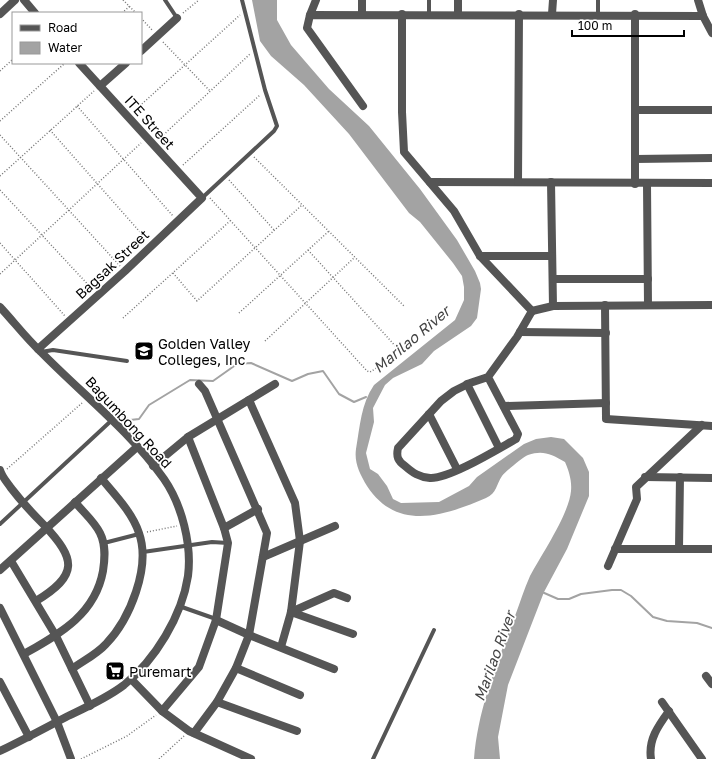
<svg xmlns="http://www.w3.org/2000/svg" width="712" height="759" font-family="'Golos Text',sans-serif">
  <rect width="100%" height="100%" fill="#fff"/>
  <!-- water -->
  <path fill="#a3a3a3" d="M252 0H277V20L291 45 329 89 369 126 420 189 457 240 475 271 480 283 481 289 477 318 471 326 434 351 422 364 393 378 385 385 373 408 374 422 366 453 370 469 378 474 387 486 393 499 401 503 439 502 469 486 477 477 524 444 536 439 551 437 564 439 583 458 589 472V496L567 549 544 592 508 685 498 737 500 759H474C478 709 497 662 515 616 520 603 524 589 530 576 542 554 569 514 571 491 572 481 569 471 565 462 551 454 543 450 528 455 523 457 505 472 502 476 496 485 497 493 486 498 444 516 397 532 367 486 360 474 354 463 356 449 360 426 361 404 374 385L455 320 464 300V287L462 276 453 263 420 222 409 213 349 134 304 85 271 56 260 41Z"/>
  <g fill="none" stroke-linecap="round" stroke-linejoin="round">
    <!-- stream -->
    <g stroke="#a3a3a3" stroke-width="2">
      <path d="M123 416 130 420 139 419 149 405 190 380 213 381 237 364 251 363 292 381 308 374 323 371 339 394 354 402 366 397"/>
      <path d="M542 592 558 599H569L581 594 612 590H621L631 596 653 617 667 621 697 623 712 628"/>
    </g>
    <!-- path -->
    <g stroke="#777" stroke-width="1.5" stroke-dasharray="1 2" stroke-linecap="butt">
      <path d="M123 0 136 13"/>
      <path d="M122 13 130 6"/>
      <path d="M183 13 199 0"/>
      <path d="M141 18 152 30"/>
      <path d="M163 42 210 91"/>
      <path d="M0 71 13 59"/>
      <path d="M77 106 173 216"/>
      <path d="M133 112 240 15"/>
      <path d="M0 121 65 63"/>
      <path d="M50 130 147 240"/>
      <path d="M0 135 120 266"/>
      <path d="M159 139 250 54"/>
      <path d="M254 157 405 307"/>
      <path d="M183 165 260 95"/>
      <path d="M0 176 94 91"/>
      <path d="M229 180 275 231"/>
      <path d="M0 190 93 290"/>
      <path d="M210 198 367 371 370 372 378 367"/>
      <path d="M0 243 65 316"/>
      <path d="M308 250 399 350"/>
      <path d="M173 273 197 301 302 205"/>
      <path d="M0 274 141 143"/>
      <path d="M239 313 329 231"/>
      <path d="M123 318 230 221"/>
      <path d="M265 341 355 257"/>
      <path d="M7 469 82 403"/>
      <path d="M147 532 177 526"/>
      <path d="M81 759 127 736 156 715"/>
      <path d="M159 759 184 736"/>
    </g>
    <!-- service -->
    <g stroke="#555" stroke-width="4">
      <path d="M165 0 177 18"/>
      <path d="M598 0V14"/>
      <path d="M429 14V0"/>
      <path d="M202 198 274 131 277 126 265 90 242 0"/>
      <path d="M41 352 53 350 127 361"/>
      <path d="M0 524 112 420"/>
      <path d="M104 543 139 534"/>
      <path d="M143 552 212 542 228 543"/>
      <path d="M179 606 216 619"/>
      <path d="M373 759 434 630"/>
    </g>
    <!-- minor -->
    <g stroke="#555" stroke-width="8">
      <path d="M24 0 35 13"/>
      <path d="M458 0V14"/>
      <path d="M0 14 15 0"/>
      <path d="M362 14V0"/>
      <path d="M402 14V112L404 152 454 211 480 256 532 311"/>
      <path d="M552 14 553 0"/>
      <path d="M310 15 316 0"/>
      <path d="M141 51 177 18"/>
      <path d="M100 86 126 63"/>
      <path d="M363 106 307 28 310 15 703 16"/>
      <path d="M635 110H712"/>
      <path d="M635 159 712 158"/>
      <path d="M430 182 712 183"/>
      <path d="M518 182 519 14"/>
      <path d="M551 182 553 306"/>
      <path d="M635 184V14"/>
      <path d="M647 184 648 305"/>
      <path d="M480 256H552"/>
      <path d="M553 279H648"/>
      <path d="M605 305 606 419 712 426"/>
      <path d="M532 311 553 306 712 305"/>
      <path d="M520 332 606 333"/>
      <path d="M38 349 125 271 202 198 79 63"/>
      <path d="M488 377 518 434 516 439C498 449 449 479 430 478 419 477 413 473 405 466 398 461 396 457 398 448L441 401 454 391 470 383 488 377 517 337 532 311"/>
      <path d="M467 384 499 448"/>
      <path d="M249 400 295 503 300 541 291 612 281 647"/>
      <path d="M504 406 606 403"/>
      <path d="M429 414 457 469"/>
      <path d="M153 466 188 437 275 384"/>
      <path d="M0 470C2 477 7 482 11 488 21 501 32 513 44 525 76 559 79 575 36 601"/>
      <path d="M645 477 712 478"/>
      <path d="M224 528 258 509"/>
      <path d="M615 549H712"/>
      <path d="M679 549 680 477"/>
      <path d="M263 557 335 526"/>
      <path d="M11 561 56 636 90 706"/>
      <path d="M608 566 637 499 636 487 702 425"/>
      <path d="M0 570 137 447"/>
      <path d="M0 608 57 722 71 759"/>
      <path d="M291 612 353 634"/>
      <path d="M291 612 334 593 347 598"/>
      <path d="M216 620 249 635 334 669"/>
      <path d="M24 654C59 634 95 615 103 571 105 558 106 545 100 533 94 521 83 512 75 502"/>
      <path d="M236 668 300 695"/>
      <path d="M72 669C83 661 97 654 106 644 130 619 151 567 139 533 132 512 115 495 101 478"/>
      <path d="M706 676 712 684"/>
      <path d="M0 682 29 737"/>
      <path d="M217 702 297 731"/>
      <path d="M662 702 702 759"/>
      <path d="M162 711 199 667 216 620 228 543 224 528 188 437"/>
      <path d="M194 733 217 702 236 668 249 635 267 533 205 391 199 384"/>
      <path d="M651 759C648 740 658 726 669 711"/>
    </g>
    <!-- tertiary -->
    <g stroke="#555" stroke-width="8">
      <path d="M698 0 703 16 712 33"/>
      <path d="M0 307C14 322 26 338 41 352 82 394 130 431 164 479 182 505 192 545 188 576 182 616 155 660 124 685 107 698 87 707 68 716 45 728 23 740 0 751"/>
      <path d="M131 679 162 711 189 731 251 759"/>
    </g>
  </g>
  <!-- icons -->
  <defs>
    <symbol id="school-square" viewBox="-11 -11 22 22"><rect x="-9" y="-9" width="18" height="18" rx="4" fill="#000" stroke="#fff"/><path d="M0-5L7-2L0 1L-7-2ZM-4 1L0 2.5L4 1V4Q0 6-4 4Z" fill="#fff"/></symbol>
    <symbol id="supermarket-square" viewBox="-11 -11 22 22"><rect x="-9" y="-9" width="18" height="18" rx="4" fill="#000" stroke="#fff"/><path d="M-6-5.5h2.5l.6 2H6L4.5 2H-2.5L-4.4-4H-6ZM-1.5 3.2a1.3 1.3 0 1 0 .1 0ZM3 3.2a1.3 1.3 0 1 0 .1 0Z" fill="#fff"/></symbol>
  </defs>
  <g fill-rule="evenodd">
    <use href="#school-square" x="133" y="340" width="22" height="22"/>
    <use href="#supermarket-square" x="104" y="660" width="22" height="22"/>
  </g>
  <g text-anchor="middle" dominant-baseline="central" stroke-width="3.5" stroke-linejoin="round" paint-order="stroke">
    <!-- street labels -->
    <g font-size="14" fill="#000" stroke="#fff">
      <text transform="translate(150 122) rotate(48)">ITE Street</text>
      <text transform="translate(112 264) rotate(-43)">Bagsak Street</text>
      <text transform="translate(129 422) rotate(47)">Bagumbong Road</text>
    </g>
    <!-- poi labels -->
    <g font-size="14" fill="#000" stroke="#fff" text-anchor="start">
      <text x="158" y="343">Golden Valley<tspan x="158" dy="16">Colleges, Inc</tspan></text>
      <text x="129" y="671">Puremart</text>
    </g>
    <!-- water labels -->
    <g font-size="15" font-style="italic" fill="#444" stroke="#fff">
      <text transform="translate(411 339) rotate(-40)">Marilao River</text>
      <text transform="translate(494 656) rotate(-70)">Marilao River</text>
    </g>
  </g>
  <!-- legend -->
  <rect x="12" y="12" width="130" height="52" fill="#ffffff" stroke="#999999"/>
  <rect x="20" y="25" width="20" height="6" fill="#555555" stroke="#999999"/>
  <text x="48" y="32" font-size="12" fill="#000000">Road</text>
  <rect x="20" y="42" width="20" height="12" fill="#a3a3a3" stroke="#999999"/>
  <text x="48" y="52" font-size="12" fill="#000000">Water</text>
  <!-- scale -->
  <path d="M572 30v6h112v-6" fill="none" stroke="#000000" stroke-width="2"/>
  <text x="578" y="30" font-size="12" fill="#000000" stroke="#ffffff" stroke-width="3" paint-order="stroke">100 m</text>
</svg>
